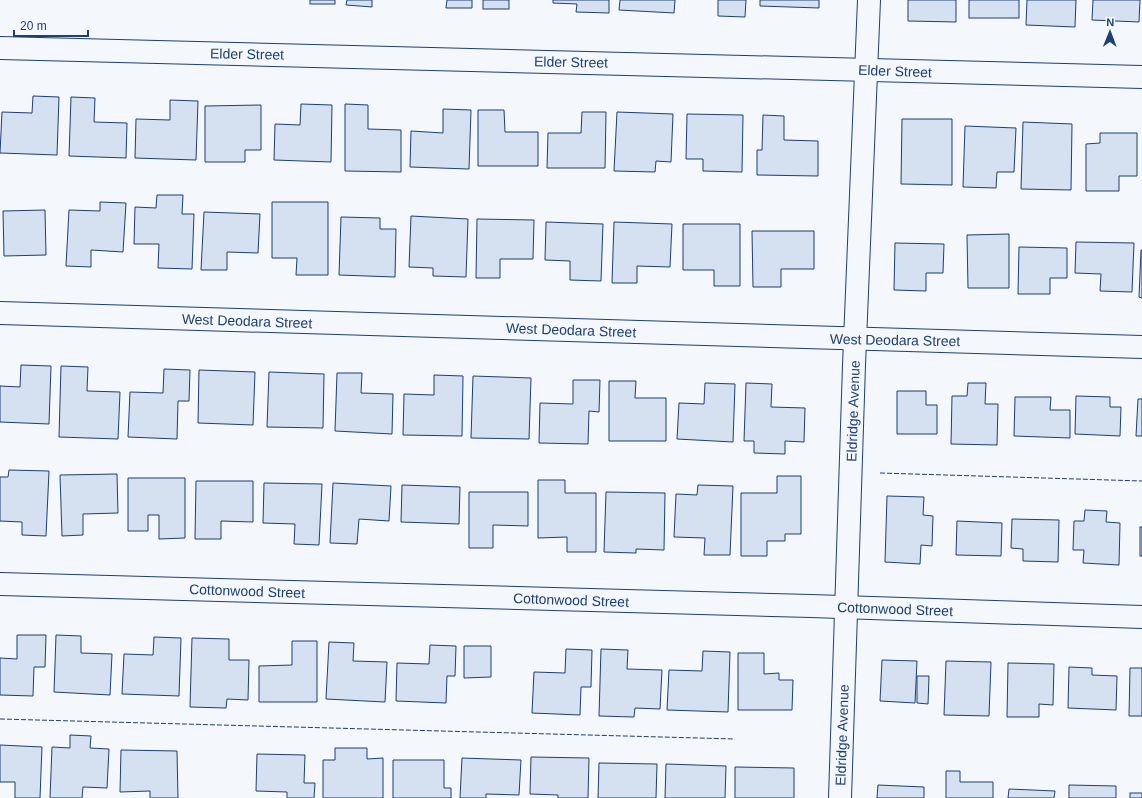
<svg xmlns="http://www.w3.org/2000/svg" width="1142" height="798" font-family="Arial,sans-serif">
  <rect width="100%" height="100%" fill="#f4f7fb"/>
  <!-- building -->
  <g fill="#d5e0f0" stroke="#1d3f73">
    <rect x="310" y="0" width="25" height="4"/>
    <path d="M347 0H372V7L346 5Z"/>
    <path d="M447 0H472V8H446Z"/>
    <rect x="483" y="0" width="26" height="9"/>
    <path d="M553 0H609V13L576 12 577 4 553 3Z"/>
    <path d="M620 0H675L674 13 619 10Z"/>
    <path d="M718 0H746L745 17 718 16Z"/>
    <path d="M760 0H819V8L760 6Z"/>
    <path d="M908 0H956V22L908 21Z"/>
    <rect x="969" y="0" width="50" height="18"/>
    <path d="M1027 0H1076L1075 27 1026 25Z"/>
    <path d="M1093 0H1140L1139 22 1092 20Z"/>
    <path d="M33 96 59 97 57 155 0 153 2 112 32 113Z"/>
    <path d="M71 97 95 98 94 122 127 123 126 158 69 156Z"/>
    <path d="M170 100 198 101 196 160 135 158 136 119 170 120Z"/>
    <path d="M301 104 332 105 331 162 274 160 275 124 300 125Z"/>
    <path d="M345 104 368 105V129L401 130V172L345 171Z"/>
    <path d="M261 105V150H245V162H205V106Z"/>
    <path d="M443 109 471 110 469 169 410 167 411 131 443 133Z"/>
    <path d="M478 110H504L505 132H538V166H478Z"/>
    <path d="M582 112H606L605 168H547L548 133H581Z"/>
    <path d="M617 112 673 114 671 162 656 161 655 172 614 171Z"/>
    <path d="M687 114 743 115 742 172 703 171V159H686Z"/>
    <path d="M763 115 784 116V140L818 141V176L757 175V150H762Z"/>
    <path d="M902 119H952V185L901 184Z"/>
    <path d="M1023 122 1072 124 1071 190 1021 189Z"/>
    <path d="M965 126 1016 128 1014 172H997L996 188 963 187Z"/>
    <path d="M1100 133H1137V176H1119V191H1086V144L1100 143Z"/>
    <path d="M157 195H183L182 214H194L192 269 158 268 159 244H134L135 207 156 208Z"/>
    <path d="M100 202 126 203 123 252 91 250V267L66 266 69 210 100 211Z"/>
    <path d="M272 202H328V275H296L297 258H272Z"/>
    <path d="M45 210 46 255 4 256 3 211Z"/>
    <path d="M204 212 260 214 258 253 227 252V270H201Z"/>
    <path d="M411 216 468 219 466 277 433 276V268L409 267Z"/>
    <path d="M341 217 380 218V229H396L395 277 339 275Z"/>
    <path d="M477 219 534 220 533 259H500V278H476Z"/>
    <path d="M546 222 603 224 601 281 570 280V261L545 260Z"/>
    <path d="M614 222 672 224 670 267 637 266V283H612Z"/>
    <path d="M683 224H740V286H714V270H683Z"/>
    <path d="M752 231H814V269H781V287H753Z"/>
    <path d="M1009 234V288H968L967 235Z"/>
    <path d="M1076 242 1134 243 1132 292 1100 291 1101 274 1075 273Z"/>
    <path d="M895 243 944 244 943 273H926V291L894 290Z"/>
    <path d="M1019 247 1067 248V278H1050V294H1018Z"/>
    <path d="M1141 250H1142V298L1139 297Z"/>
    <path d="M21 365 51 366 49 424 0 422V386L20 387Z"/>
    <path d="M61 366 88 367 87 391 120 392 118 439 59 437Z"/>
    <path d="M164 369 190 370 189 401H178L177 439 128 437 130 392 163 393Z"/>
    <path d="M199 370 255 372 253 425 198 423Z"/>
    <path d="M269 372 324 374 323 428 267 427Z"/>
    <path d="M337 373H362L361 393 393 394 392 434 335 431Z"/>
    <path d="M434 375 463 376 462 436 403 435 404 394 434 395Z"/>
    <path d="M473 376 531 378 529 439 471 438Z"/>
    <path d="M573 380H600L599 412 589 411 588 444 539 443 540 403 573 404Z"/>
    <path d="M609 381H636L635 398H666V441H609Z"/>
    <path d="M705 383 735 384 733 442 677 439 679 403 704 404Z"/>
    <path d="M746 383 772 384 771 407 805 408 804 442 785 441V454L754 453V441H744Z"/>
    <path d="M968 383H986L985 404H998L997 445 951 444 952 396H967Z"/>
    <path d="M897 391H926V405H937V434H897Z"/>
    <path d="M1076 396 1110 397V407H1121L1120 436 1075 434Z"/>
    <path d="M1015 397H1051L1050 410H1070V438L1014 436Z"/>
    <path d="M1138 399H1142V436H1136Z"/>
    <path d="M9 470 49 471 46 536 22 535V522L0 521V477H8Z"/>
    <path d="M117 474 118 513 83 514V535L62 536 60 475Z"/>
    <path d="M777 476H801V534H785V541H767V556H741V493H777Z"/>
    <path d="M128 478H185V538L159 539V515H148V531H128Z"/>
    <path d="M538 480H565V493H596V552H567V537L538 538Z"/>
    <path d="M196 481H253V522L221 521V539H195Z"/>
    <path d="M264 483 322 484 319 545 294 544 295 524 263 523Z"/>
    <path d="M333 483 391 486 389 521 359 519 357 544 330 543Z"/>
    <path d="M402 485 460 487 459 524 401 522Z"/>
    <path d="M698 485 733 486 730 555H704L705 538 674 537 676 494 697 495Z"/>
    <path d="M469 492H528V526L493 525V548H469Z"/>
    <path d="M606 492 665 493 664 550 636 549V553L604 552Z"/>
    <path d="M887 496 924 497 923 515 933 516 932 546 921 545 920 564 885 562Z"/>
    <path d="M1085 510 1107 511 1106 522 1120 523 1119 565 1083 563 1084 550H1073L1074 521H1084Z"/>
    <path d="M1012 519 1059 520 1058 562 1023 561V549L1011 548Z"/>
    <path d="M957 521 1002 523 1001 556 956 555Z"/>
    <rect x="1140" y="527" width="2" height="29"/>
    <path d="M17 635H46L45 667H34L33 696 0 695V658L17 659Z"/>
    <path d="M56 635 81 636V653L112 654 110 695 54 692Z"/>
    <path d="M154 637 181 638 179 696 122 694 124 654 153 655Z"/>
    <path d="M192 638 229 639V660H249L248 700 227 699 226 708 190 707Z"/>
    <path d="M292 641H317V702H259V666L292 665Z"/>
    <path d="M329 642 354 643 353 661 387 662 385 702 326 699Z"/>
    <path d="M430 645 456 646 455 676H447L446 703 396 701 397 663 429 664Z"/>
    <path d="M464 646H491V677L464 678Z"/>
    <path d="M566 649 592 650 591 687H581L580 715 532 713 534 672 565 673Z"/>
    <path d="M601 649 628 650 627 669 662 670 660 709 635 708 634 717 599 716Z"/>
    <path d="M703 651 730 652 728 712 667 710 669 670 702 671Z"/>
    <path d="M738 653H764V674L779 673V680H793L792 710H738Z"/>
    <path d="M882 660 917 661 915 703 880 701Z"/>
    <path d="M946 661 991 662 989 716 944 715Z"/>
    <path d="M1008 663 1054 664 1053 705 1039 704V717H1007Z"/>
    <path d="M1069 667 1092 668V675L1117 676 1116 710 1068 708Z"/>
    <path d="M1130 668H1142V716H1129Z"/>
    <path d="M917 676H929L928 704 917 703Z"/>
    <path d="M70 735 91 736 90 748 109 749 107 788 83 787 82 798H50L52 747 70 748Z"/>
    <path d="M0 745 42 747 40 798H15V782H0Z"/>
    <path d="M335 748H367V759L383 758V798H323V760H335Z"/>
    <path d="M121 750 177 751 178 798H150V791L120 792Z"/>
    <path d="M257 754 305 755 304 783H315L314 798H287V792L256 791Z"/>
    <path d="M531 757 589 758 588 798H558V795L530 794Z"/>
    <path d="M462 758 521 760 519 795 486 794V798H460Z"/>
    <path d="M393 760H444V788H451V798H393Z"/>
    <path d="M599 763 657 764 656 798H598Z"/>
    <path d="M666 764 726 766 725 798H665Z"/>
    <path d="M735 767 794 768V798H735Z"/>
    <path d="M946 771H960V782H993V798H946Z"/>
    <path d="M878 785 924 787V798H877Z"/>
    <path d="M1069 785 1116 786V798H1069Z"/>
    <path d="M1009 789 1055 791 1054 798H1008Z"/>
    <rect x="1130" y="793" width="12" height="5"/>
  </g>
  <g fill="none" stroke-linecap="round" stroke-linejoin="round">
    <defs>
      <g id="minor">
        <path d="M0 48 1142 77"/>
        <path d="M0 313 1142 347"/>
        <path d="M0 584 811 606 1142 617"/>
        <path d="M840 798 854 365 869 0"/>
      </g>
    </defs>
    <!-- minor casing -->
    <use href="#minor" stroke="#1d3f73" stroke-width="24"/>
    <!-- minor -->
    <use href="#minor" stroke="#f4f7fb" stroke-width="22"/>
    <!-- fence -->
    <g stroke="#1d3f73" stroke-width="1" stroke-dasharray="5 2" stroke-linecap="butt">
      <path d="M880 473 1142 481"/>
      <path d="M0 719 735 739"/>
    </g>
  </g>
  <g text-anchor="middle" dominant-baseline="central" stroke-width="3" stroke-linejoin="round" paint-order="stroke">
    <!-- street labels -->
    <g font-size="14" fill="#1d3f73" stroke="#f4f7fb">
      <text transform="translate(247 54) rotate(1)">Elder Street</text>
      <text transform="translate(571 62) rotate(1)">Elder Street</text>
      <text transform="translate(895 71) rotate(2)">Elder Street</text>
      <text transform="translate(247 321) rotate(2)">West Deodara Street</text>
      <text transform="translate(571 330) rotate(2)">West Deodara Street</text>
      <text transform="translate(895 340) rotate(1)">West Deodara Street</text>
      <text transform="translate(853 411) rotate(-88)">Eldridge Avenue</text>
      <text transform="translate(247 591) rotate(2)">Cottonwood Street</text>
      <text transform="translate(571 600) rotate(2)">Cottonwood Street</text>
      <text transform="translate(895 609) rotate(2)">Cottonwood Street</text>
      <text transform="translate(842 735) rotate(-88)">Eldridge Avenue</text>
    </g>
  </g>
  <!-- north arrow -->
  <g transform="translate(1110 32) rotate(1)" stroke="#f4f7fb" stroke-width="3" paint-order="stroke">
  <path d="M0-3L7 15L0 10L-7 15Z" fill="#1d3f73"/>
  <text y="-6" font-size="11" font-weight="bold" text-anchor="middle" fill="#1d3f73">N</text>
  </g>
  <!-- scale -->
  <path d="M14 30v6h74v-6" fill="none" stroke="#1d3f73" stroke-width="2"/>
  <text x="20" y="30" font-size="12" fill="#1d3f73" stroke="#f4f7fb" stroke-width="3" paint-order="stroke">20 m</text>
</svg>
